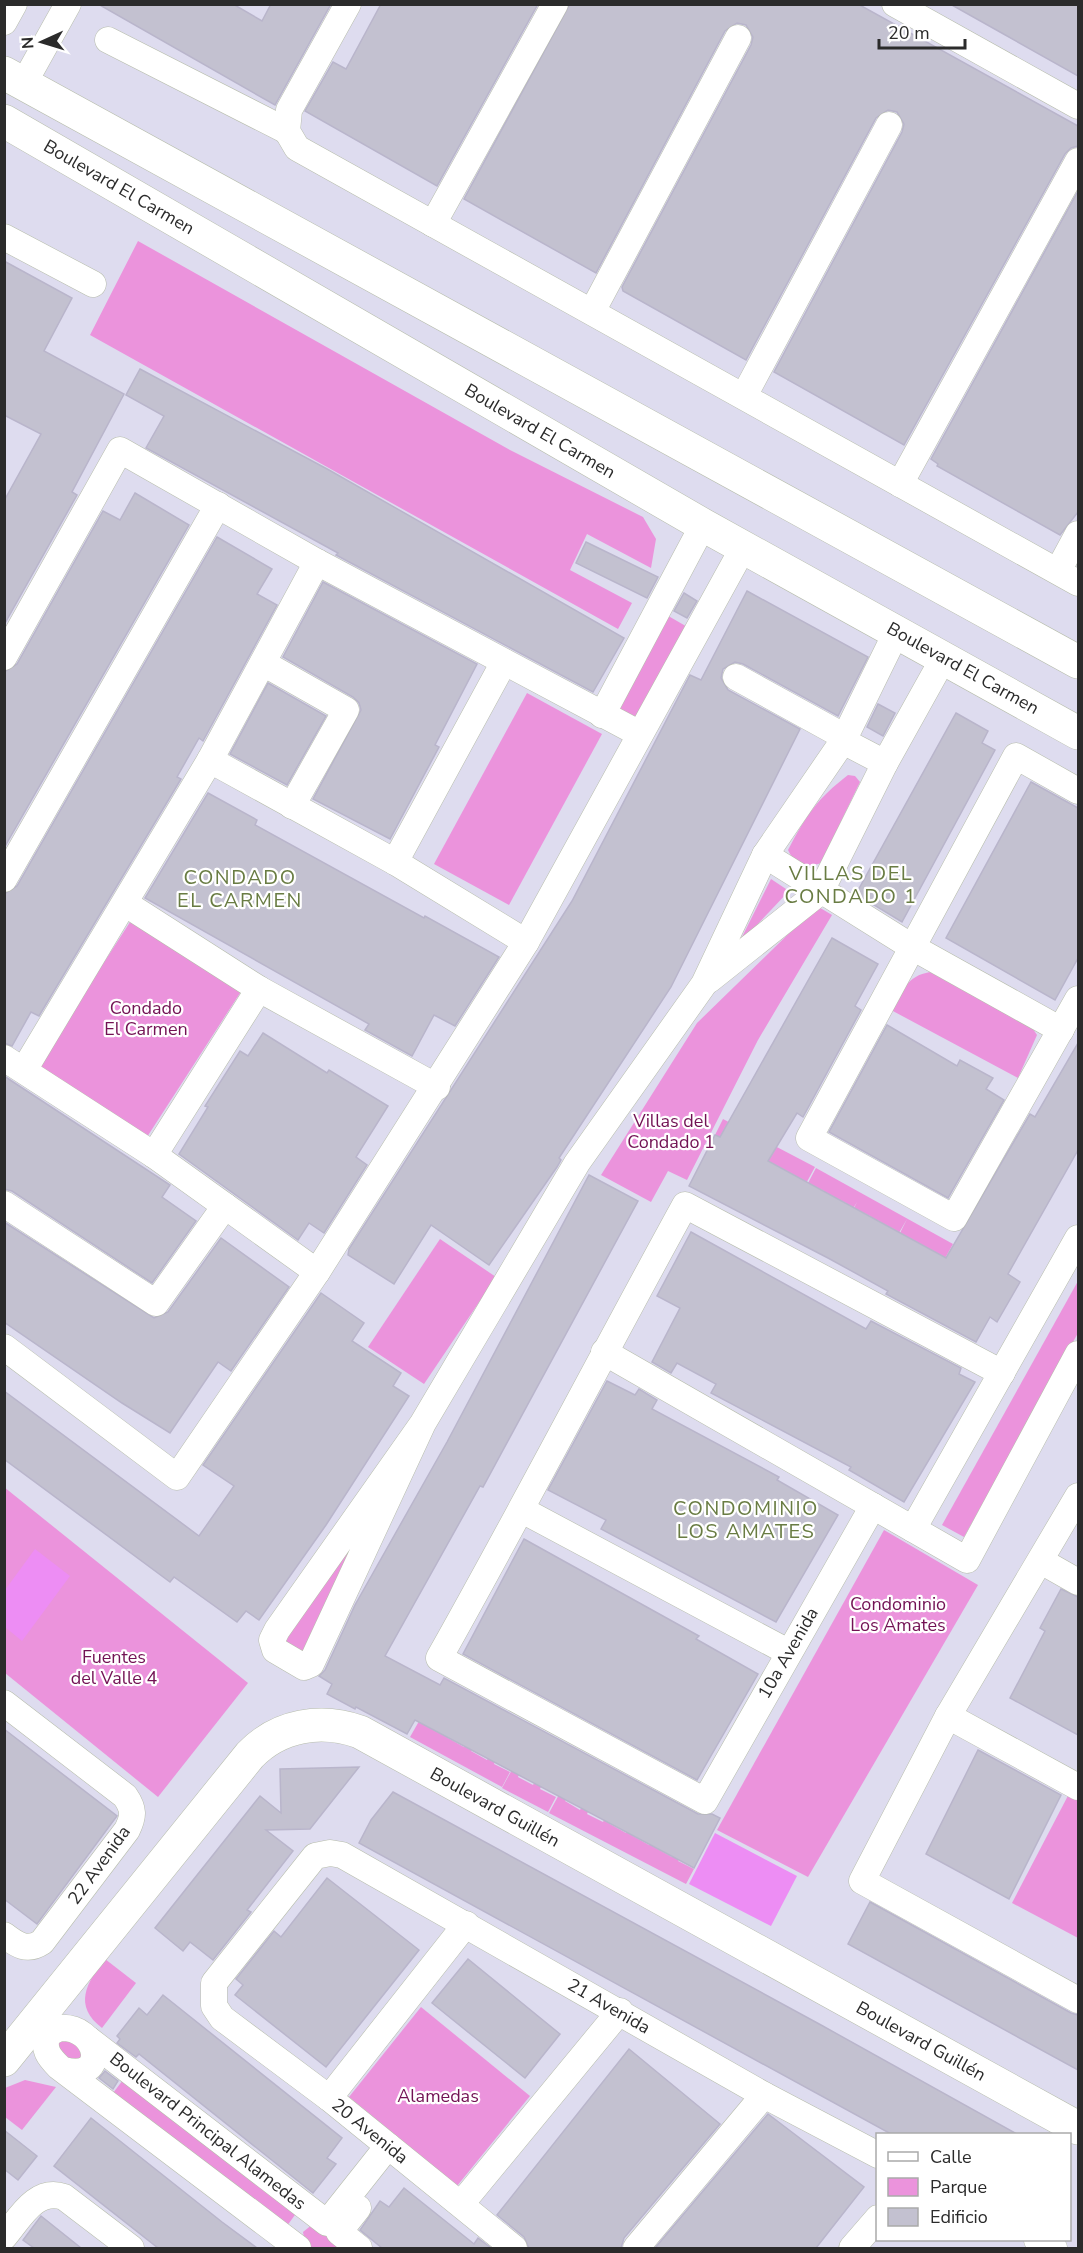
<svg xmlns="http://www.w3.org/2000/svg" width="1083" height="2253" font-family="'Nunito Sans',sans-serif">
  <rect width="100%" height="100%" fill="#dedcef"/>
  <!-- green -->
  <g fill="#eb93dc">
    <path d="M138 241 510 450 643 517 656 539 651 568 587 534 570 570 632 603 618 629 90 335Z"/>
    <path d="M658 610 696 632 640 734 602 715Z"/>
    <path d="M527 693 602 734 509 905 434 864Z"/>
    <path d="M848 775 855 776 860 782 821 863C807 868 794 864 788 850 806 815 817 799 848 775Z"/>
    <path d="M771 879 789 891 738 945Z"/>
    <path d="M817 906 832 915 758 1040 687 1180 668 1171 651 1202 601 1175 697 1023Z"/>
    <path d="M132 919 242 990 147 1137 37 1066Z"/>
    <path d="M930 972 1033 1029 1037 1035 1018 1078 891 1010C902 991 907 976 930 972Z"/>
    <path d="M723 1119 815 1167 796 1202 731 1143 715 1135Z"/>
    <path d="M816 1168 953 1244 934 1278 900 1233 907 1219 888 1252 893 1229 877 1220 866 1240 860 1237 870 1216 854 1208 857 1202 842 1227 836 1224 846 1203 830 1195 813 1211 824 1191 808 1183Z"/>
    <path d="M440 1239 496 1277 424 1384 368 1347Z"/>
    <path d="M1078 1281V1333L964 1537 942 1525Z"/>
    <path d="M423 1423 304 1667 277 1630Z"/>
    <path d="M4 1487 248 1683 158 1797 5 1673Z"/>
    <path d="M884 1530 978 1585 808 1877 717 1830Z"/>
    <path d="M430 1702 426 1726 442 1734 453 1715 459 1719 448 1738 464 1747 475 1728 481 1731 471 1751 487 1760 498 1740 504 1743 494 1764 510 1772 502 1787 410 1737Z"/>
    <path d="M521 1753 528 1756 518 1777 533 1785 544 1765 550 1769 540 1789 556 1797 548 1812 502 1788Z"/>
    <path d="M568 1778 575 1781 565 1801 580 1810 591 1790 597 1793 587 1814 603 1822 614 1801 620 1804 610 1824 626 1833 637 1813 643 1816 633 1836 649 1845 659 1825 666 1828 656 1848 672 1857 682 1837 689 1841 678 1861 694 1869 686 1884 549 1813Z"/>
    <path d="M1072 1788 1078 1791V1938L1012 1903Z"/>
    <path d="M105 1959 136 1983 102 2028C73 2006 86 1983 105 1959Z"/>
    <path d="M421 2007 530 2096 457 2186 349 2097Z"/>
    <path d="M62 2031 89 2055 64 2065 55 2034Z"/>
    <path d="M126 2076 300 2208 284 2230 110 2097Z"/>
    <path d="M25 2080 56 2087 22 2130 5 2117V2088Z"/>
    <path d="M313 2224H317L340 2248H306L303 2232Z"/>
  </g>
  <!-- pitch -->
  <g fill="#ed8df4">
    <path d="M35 1549 70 1576 22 1641 5 1627V1590Z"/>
    <path d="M715 1833 797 1876 771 1926 689 1884Z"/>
  </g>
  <!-- building -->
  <g fill="#c3c1d0" stroke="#b9b5cb" stroke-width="1.5">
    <path d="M98 4H233L262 21 271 4H331L275 105Z"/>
    <path d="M381 4H538L437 186 305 111 333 62 346 69Z"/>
    <path d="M570 4H858L1078 126V146L1071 148 1065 154 904 445 774 372 902 132 904 124 897 112 888 110 876 118 746 360 623 291 622 287 751 45 753 37 746 25 737 23 725 31 596 273 464 199Z"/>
    <path d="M950 4H1078V76L1000 32Z"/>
    <path d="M1078 191V512L1060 535 937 466 938 464 931 459Z"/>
    <path d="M4 261 72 298 44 351 124 394 72 492 77 495 4 625V501L41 434 4 415Z"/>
    <path d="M140 369 329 470 624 638 593 692 336 555 338 553 146 448 164 416 126 395Z"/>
    <path d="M135 493 189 525 4 848V672L17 664 103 511 120 520Z"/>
    <path d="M217 537 272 569 257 594 277 605 203 741 199 738 177 777 181 779 39 1016 31 1012 12 1046 4 1043V894L17 886Z"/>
    <path d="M586 542 658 577 647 598 576 563Z"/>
    <path d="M323 582 477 664 435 745 439 747 390 839 313 799 361 710 359 703 353 697 283 657Z"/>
    <path d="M747 591 868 657 838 716 743 664 735 662 723 669 721 678 728 690 800 729 671 987 559 1158 561 1160 557 1167 489 1265 431 1225 394 1284 348 1255 349 1249 572 901 690 675 701 680Z"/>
    <path d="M684 593 697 601 687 618 674 611Z"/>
    <path d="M268 683 326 716 287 785 230 754Z"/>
    <path d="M878 704 895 713 883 736 867 727Z"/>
    <path d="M956 713 988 731 982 743 995 750 902 922 856 894Z"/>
    <path d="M1031 782 1078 808V958L1055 1000 946 938Z"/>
    <path d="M208 793 257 820 255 825 424 918 425 916 499 957 455 1026 434 1015 412 1056 365 1030 369 1024 145 898Z"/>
    <path d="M832 938 878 964 855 1006 861 1010 803 1117 797 1113 768 1161 946 1258 1030 1114 1035 1117 1078 1043V1150L1008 1274 1020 1282 997 1322 990 1317 976 1342 886 1294 888 1291 828 1258 689 1186 715 1135 720 1137Z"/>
    <path d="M887 1025 957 1066 960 1060 993 1078 986 1089 1004 1100 948 1198 829 1132Z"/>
    <path d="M263 1033 327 1073 329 1070 388 1106 356 1157 367 1165 324 1233 309 1223 298 1240 179 1154 208 1107 205 1106 240 1051 248 1056Z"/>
    <path d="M4 1076 170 1185 162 1197 196 1221 152 1283 12 1191 4 1189Z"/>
    <path d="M589 1175 638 1201 483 1487 480 1486 385 1656 440 1685 444 1678 698 1814H712L720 1818 694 1868 415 1720 407 1734 356 1707 355 1709 327 1694 332 1684 319 1676 325 1670 355 1605 447 1442Z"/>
    <path d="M4 1222 154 1318 168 1312 221 1238 289 1287 231 1371 218 1362 170 1433 122 1403 4 1322Z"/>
    <path d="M691 1232 866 1329 871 1321 961 1368 959 1374 975 1382 904 1502 849 1470 851 1467 711 1393 716 1384 677 1363 671 1373 652 1362 680 1308 657 1296Z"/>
    <path d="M321 1293 364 1323 352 1341 401 1373 393 1386 409 1396 326 1525 259 1620 246 1611 237 1622 174 1577 170 1582 4 1459V1391L199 1536 234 1486 203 1465Z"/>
    <path d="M607 1381 635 1395 639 1389 657 1400 652 1409 779 1477 777 1480 838 1515 776 1622 601 1529 606 1520 548 1490Z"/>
    <path d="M524 1539 699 1636 696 1639 758 1674 697 1780 463 1654Z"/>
    <path d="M1061 1589 1078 1597V1735L1010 1698 1045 1631 1040 1628Z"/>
    <path d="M4 1729 117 1816 37 1924 4 1899Z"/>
    <path d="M978 1750 1061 1795 1009 1899 926 1854Z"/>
    <path d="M359 1767 310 1829 266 1830 293 1851 247 1910 251 1912 213 1960 190 1942 183 1951 155 1928 260 1796 281 1813 280 1769Z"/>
    <path d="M393 1792 821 2025 1017 2134H891L359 1843 371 1820Z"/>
    <path d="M327 1878 419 1950 326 2067 235 1995 243 1985 236 1979 274 1931 281 1937Z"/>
    <path d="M870 1902 1071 2013 1078 2015V2070L848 1944Z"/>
    <path d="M468 1959 560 2034 525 2078 432 2003Z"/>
    <path d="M163 1995 342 2138 327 2158 336 2164 313 2193 139 2054 136 2057 117 2043 120 2039 117 2036 139 2008 147 2015Z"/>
    <path d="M629 2049 720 2124 624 2238 621 2248H529L524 2237 497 2215Z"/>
    <path d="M105 2071 118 2081 113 2089 99 2078Z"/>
    <path d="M768 2114 864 2187 816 2248H655Z"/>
    <path d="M91 2118 222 2222 257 2248H158L54 2166Z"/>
    <path d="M4 2130 37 2156 18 2180 4 2169Z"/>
    <path d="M404 2188 474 2244 478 2238 491 2248H382L360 2230 380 2201 389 2207Z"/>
    <path d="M41 2216 81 2248H34L23 2240Z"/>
  </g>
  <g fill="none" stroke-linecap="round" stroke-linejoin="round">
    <defs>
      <g id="minor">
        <path d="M348 4 289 110 287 131 297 148 1078 583"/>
        <path d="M895 4 1078 106"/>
        <path d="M4 22 14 4"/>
        <path d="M108 40 287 131"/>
        <path d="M24 83 68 4"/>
        <path d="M433 224 555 4"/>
        <path d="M4 237 93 284"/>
        <path d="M593 310 738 38"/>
        <path d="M744 396 889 125"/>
        <path d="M900 484 1078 161"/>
        <path d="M1058 571 1078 534"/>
        <path d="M4 657 120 450 317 562 640 734"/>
        <path d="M263 663 346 710 292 806"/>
        <path d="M736 677 845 737"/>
        <path d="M602 715 703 525"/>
        <path d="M843 741 885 763"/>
        <path d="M210 760 395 862 526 942"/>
        <path d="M1078 791 1016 756 809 1138 954 1218 1078 999"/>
        <path d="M765 855 912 947 1061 1030"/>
        <path d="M395 862 504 662"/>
        <path d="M4 879 218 505"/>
        <path d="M126 904 259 989 437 1087"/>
        <path d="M709 980 821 891 885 763 943 659"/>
        <path d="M4 1058 154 1155 317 1272"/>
        <path d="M24 1070 210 760 317 562"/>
        <path d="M154 1155 259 989"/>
        <path d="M4 1204 156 1303 225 1206"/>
        <path d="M4 1347 177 1477 317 1272 526 942 743 548"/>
        <path d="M604 1352 967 1560 1078 1354"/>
        <path d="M423 1423 311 1664 304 1667 275 1650 272 1640 277 1630 423 1423 577 1163 704 984 765 855 843 741 897 631"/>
        <path d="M1078 1496 948 1716 862 1881 1078 2000"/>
        <path d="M873 1506 705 1801 439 1658C523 1509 602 1356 685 1205L1002 1373"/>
        <path d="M522 1510 788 1652"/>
        <path d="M913 1529 1078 1238"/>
        <path d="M1041 1561 1078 1582"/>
        <path d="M4 1703 125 1796C134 1809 134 1816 127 1830L42 1942C27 1952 17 1945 4 1935"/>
        <path d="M948 1716 1078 1787"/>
        <path d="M88 2039 327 2223 388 2146"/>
        <path d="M64 2070C109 2082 100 2025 59 2028L48 2034C42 2049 49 2057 59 2067L298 2248"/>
        <path d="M329 2098 466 1924"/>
        <path d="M461 2204 620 2011"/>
        <path d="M358 2208 339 2232 359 2248"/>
        <path d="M4 2237C20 2218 36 2187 64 2197L131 2248"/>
        <path d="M1037 2240 1054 2248"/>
        <path d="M514 2248 329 2098 222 2018 214 2006V1983L315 1856 330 1853 342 1855 764 2095 878 2155"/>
        <path d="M636 2248 764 2095"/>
        <path d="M852 2248 878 2218"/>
      </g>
      <g id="secondary">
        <path d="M4 73 1078 662"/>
        <path d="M4 121 703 525 1078 733"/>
        <path d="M4 2060 250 1755C279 1725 321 1718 360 1732L1078 2128"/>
      </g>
    </defs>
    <!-- minor casing -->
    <use href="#minor" stroke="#b7bdac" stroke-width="27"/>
    <!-- secondary casing -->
    <use href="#secondary" stroke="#b7bdac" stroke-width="34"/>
    <!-- minor -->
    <use href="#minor" stroke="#fff" stroke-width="26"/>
    <!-- secondary -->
    <use href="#secondary" stroke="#fff" stroke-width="33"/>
  </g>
  <g text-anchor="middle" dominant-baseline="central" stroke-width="4.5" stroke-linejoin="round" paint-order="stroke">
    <!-- street labels -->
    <g font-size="18" fill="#2b2b2b" stroke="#fff">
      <text transform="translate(119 187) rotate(30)">Boulevard El Carmen</text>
      <text transform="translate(540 431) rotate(30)">Boulevard El Carmen</text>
      <text transform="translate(963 668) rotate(29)">Boulevard El Carmen</text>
      <text transform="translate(788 1653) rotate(-60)">10a Avenida</text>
      <text transform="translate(495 1807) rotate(29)">Boulevard Guillén</text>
      <text transform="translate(99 1865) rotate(-54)">22 Avenida</text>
      <text transform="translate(609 2006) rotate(30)">21 Avenida</text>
      <text transform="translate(921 2041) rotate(29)">Boulevard Guillén</text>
      <text transform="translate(208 2131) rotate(38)">Boulevard Principal Alamedas</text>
      <text transform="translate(370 2131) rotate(39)">20 Avenida</text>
    </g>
    <!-- park labels -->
    <g font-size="18" fill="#721254" stroke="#fff">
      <text x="146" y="1008">Condado<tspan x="146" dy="21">El Carmen</tspan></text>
      <text x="671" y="1121">Villas del<tspan x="671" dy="21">Condado 1</tspan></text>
      <text x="898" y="1604">Condominio<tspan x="898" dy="21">Los Amates</tspan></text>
      <text x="114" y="1657">Fuentes<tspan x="114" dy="21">del Valle 4</tspan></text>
      <text x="438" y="2096">Alamedas</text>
    </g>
    <!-- neighbourhood labels -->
    <g font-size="20" letter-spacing="1.5" fill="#697c43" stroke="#fff">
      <text x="851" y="873">VILLAS DEL<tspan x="851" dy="23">CONDADO 1</tspan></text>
      <text x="240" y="877">CONDADO<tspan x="240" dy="23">EL CARMEN</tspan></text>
      <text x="746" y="1508">CONDOMINIO<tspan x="746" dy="23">LOS AMATES</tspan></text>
    </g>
  </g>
  <!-- border -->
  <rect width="1083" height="2253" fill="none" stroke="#2b2b2b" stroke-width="12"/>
  <!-- legend -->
  <rect x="876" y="2133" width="195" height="108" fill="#ffffff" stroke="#aaaaaa" stroke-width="1.5"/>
  <rect x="888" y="2152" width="30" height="9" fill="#ffffff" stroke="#aaaaaa" stroke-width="1.5"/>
  <text x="930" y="2163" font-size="18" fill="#2b2b2b">Calle</text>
  <rect x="888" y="2178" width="30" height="18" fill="#eb93dc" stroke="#aaaaaa" stroke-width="1.5"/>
  <text x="930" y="2193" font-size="18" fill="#2b2b2b">Parque</text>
  <rect x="888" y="2208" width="30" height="18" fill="#c3c1d0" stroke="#aaaaaa" stroke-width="1.5"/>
  <text x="930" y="2223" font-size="18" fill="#2b2b2b">Edificio</text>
  <!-- north arrow -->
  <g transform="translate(42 42) rotate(266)" stroke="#ffffff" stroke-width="4.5" paint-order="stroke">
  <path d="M0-4.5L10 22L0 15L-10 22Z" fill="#2b2b2b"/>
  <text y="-9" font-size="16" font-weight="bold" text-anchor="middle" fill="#2b2b2b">N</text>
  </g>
  <!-- scale -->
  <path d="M879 39v9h86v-9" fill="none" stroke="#2b2b2b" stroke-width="3"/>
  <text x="888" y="39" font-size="18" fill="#2b2b2b" stroke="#ffffff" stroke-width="4.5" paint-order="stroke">20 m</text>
</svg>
